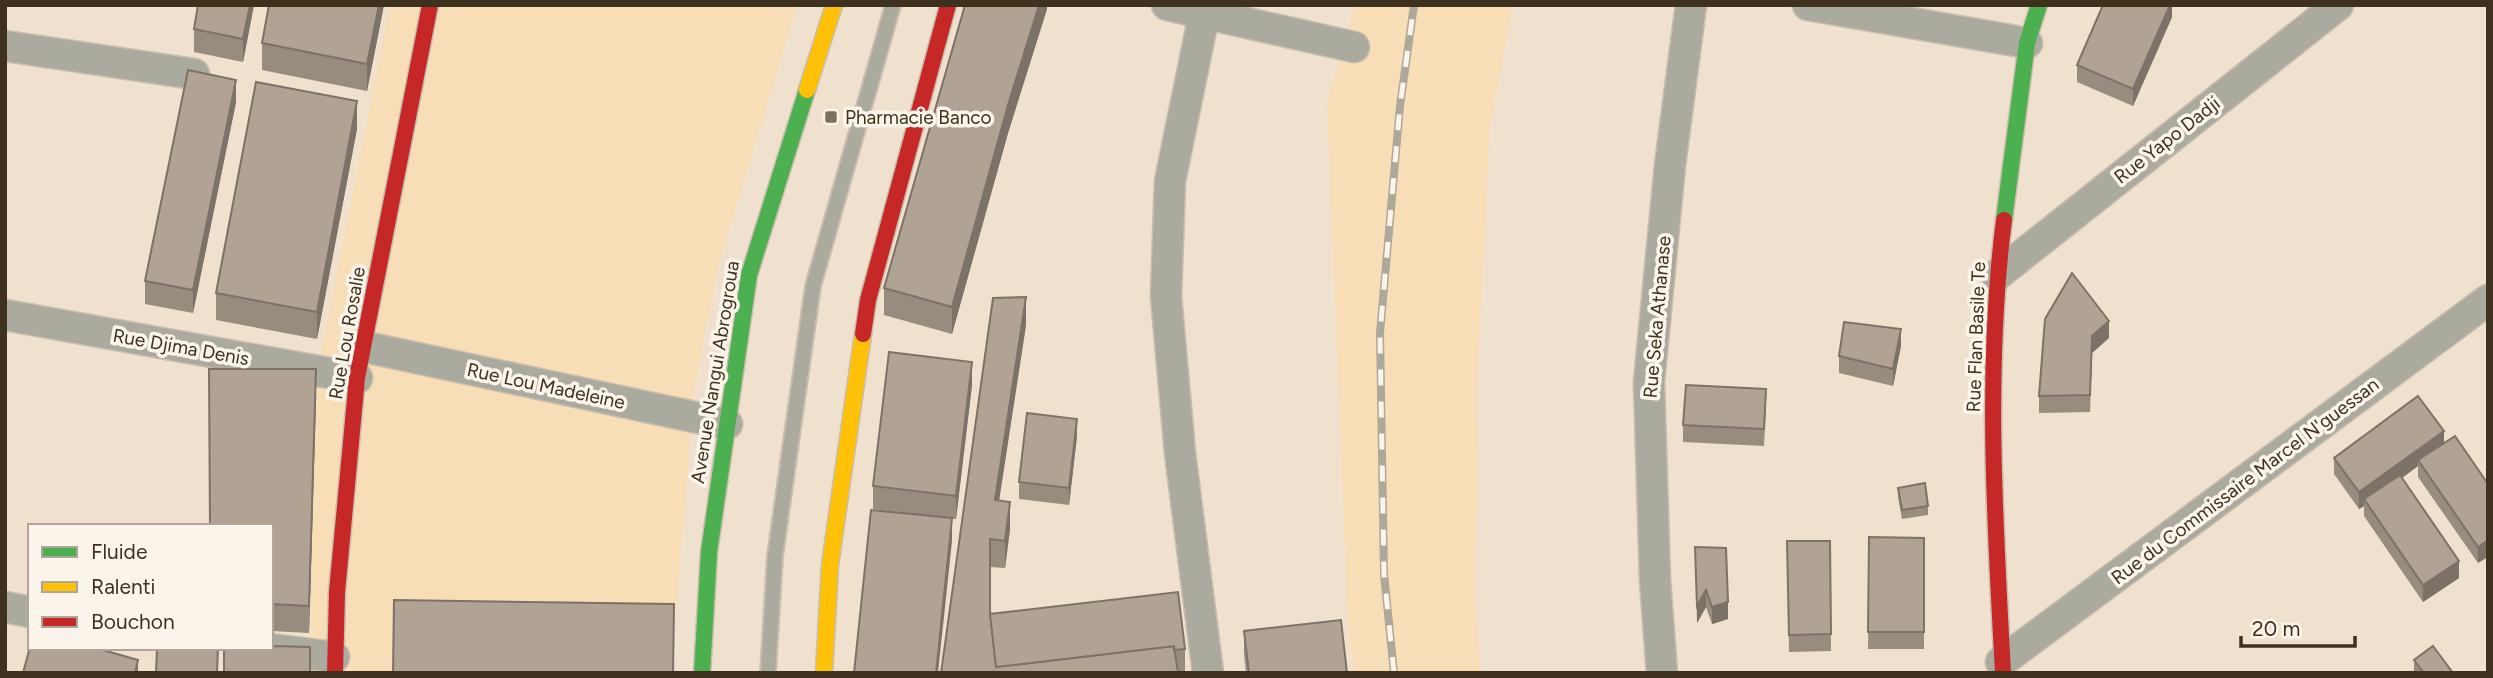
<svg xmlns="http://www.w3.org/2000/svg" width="2493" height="678" font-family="Figtree,sans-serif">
  <rect width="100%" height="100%" fill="#efe1cd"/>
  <!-- built -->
  <g fill="#f7deb6">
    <path d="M390 5H797L718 266 695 385 674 631V673H311V406Z"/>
    <path d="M1355 5H1513L1490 126 1478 365 1475 596 1481 673H1354L1348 622 1327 103Z"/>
  </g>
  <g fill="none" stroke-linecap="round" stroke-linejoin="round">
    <defs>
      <path id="lane" d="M768 673 775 556 813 286 893 5"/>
      <g id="street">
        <path d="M1167 5 1354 47"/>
        <path d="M1808 5 2027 43"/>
        <path d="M1204 15 1170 181 1166 296 1180 453 1208 673"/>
        <path d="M5 46 194 74"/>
        <path d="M1997 275 2338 5"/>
        <path d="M5 315 357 378"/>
        <path d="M365 347 727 424"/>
        <path d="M5 607 30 612"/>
        <path d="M263 648 334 657"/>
        <path d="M2001 662 2488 300"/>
        <path d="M1662 673 1655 580 1649 382 1670 165 1691 5"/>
      </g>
      <g id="fast">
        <path d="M2004 220 2027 43 2039 5"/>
        <path d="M702 673 709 552 749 275 807 90"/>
      </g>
      <g id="slow">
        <path d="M807 90 834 5"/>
        <path d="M824 673 830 565 863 334"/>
      </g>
      <g id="jam">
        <path d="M863 334 868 300 948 5"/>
        <path d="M335 673 337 592 357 378 430 5"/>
        <path d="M2003 673C1995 523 1985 369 2004 220"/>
      </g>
    </defs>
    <!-- lane casing -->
    <use href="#lane" stroke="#c9bdad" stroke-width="18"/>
    <!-- street casing -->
    <use href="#street" stroke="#c9bdad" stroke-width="33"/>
    <!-- fast casing -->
    <use href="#fast" stroke="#c9bdad" stroke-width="19"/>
    <!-- slow casing -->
    <use href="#slow" stroke="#c9bdad" stroke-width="19"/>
    <!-- jam casing -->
    <use href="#jam" stroke="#c9bdad" stroke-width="19"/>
    <!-- lane -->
    <use href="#lane" stroke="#aaaa9f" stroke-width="14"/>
    <!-- street -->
    <use href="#street" stroke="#aaaa9f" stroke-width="30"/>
    <!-- fast -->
    <use href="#fast" stroke="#4caf50" stroke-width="16"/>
    <!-- slow -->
    <use href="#slow" stroke="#ffc107" stroke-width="16"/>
    <!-- jam -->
    <use href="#jam" stroke="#c62828" stroke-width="16"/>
    <defs>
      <path id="rail" d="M1394 673 1384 574 1380 333 1400 106 1414 5"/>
    </defs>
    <!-- rail casing -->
    <use href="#rail" stroke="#aea89b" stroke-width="8"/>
    <!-- rail -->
    <use href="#rail" stroke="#faf4eb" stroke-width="5" stroke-dasharray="16" stroke-linecap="butt"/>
  </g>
  <!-- wall -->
  <g fill="#988c7f">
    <path d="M198 5H254L243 62 194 52V29Z"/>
    <path d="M269 5H384L367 91 262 70V43Z"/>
    <path d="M1047 5V9L1008 133 952 334 884 315V288Z"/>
    <path d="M2172 5V17L2133 106 2077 82V65Z"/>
    <path d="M236 102 193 313 145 304V281Z"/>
    <path d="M357 129 317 339 216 320V293Z"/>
    <path d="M1026 325 999 500 1010 529 1005 568 990 567V614L1185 649V672L941 673Z"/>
    <path d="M2109 338 2092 353 2090 412 2039 413V396Z"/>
    <path d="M1901 346 1893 386 1839 373V356Z"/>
    <path d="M972 385 956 519H952V541L936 517 873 509V486Z"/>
    <path d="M316 396 309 633 271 631V526Z"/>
    <path d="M1766 406 1764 446 1683 442V425Z"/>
    <path d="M1077 436 1069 505 1019 499V482Z"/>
    <path d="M2444 443 2488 484 2478 563 2418 477V466L2402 478 2459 578 2423 602 2364 516V506L2359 509 2334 474V458Z"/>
    <path d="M1898 488 1928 506V515L1902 519 1898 497Z"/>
    <path d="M1869 537 1924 538V649H1868Z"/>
    <path d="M1787 541H1830L1831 651 1789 652Z"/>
    <path d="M1695 547 1728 619 1712 624 1706 607 1697 623Z"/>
    <path d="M1244 631 1347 673H1246L1244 654Z"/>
    <path d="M2414 660 2453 673H2414Z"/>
  </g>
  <!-- shaded-wall -->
  <g fill="#7c7268">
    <path d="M250 5H254L243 62V39Z"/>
    <path d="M379 5H384L367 91V64Z"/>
    <path d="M1039 5H1047V9L1008 133 952 334V307L1008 105Z"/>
    <path d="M2170 5H2172V17L2133 106V89Z"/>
    <path d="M236 80V102L193 313V290Z"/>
    <path d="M357 101V129L317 339V312Z"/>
    <path d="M1026 297V325L995 527V500Z"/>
    <path d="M2109 321V338L2092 353 2090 412 2092 336Z"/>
    <path d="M1901 329V346L1893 386V369Z"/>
    <path d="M972 362V385L956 519V496Z"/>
    <path d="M316 369V396L309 633V606Z"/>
    <path d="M1077 419V436L1069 505V488Z"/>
    <path d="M2444 431V448L2418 460V466L2368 503 2364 499V506L2359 509V492Z"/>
    <path d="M1010 502V529L1005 568V541Z"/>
    <path d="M952 518V541L938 673H936Z"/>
    <path d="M2488 540V557L2478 563V547Z"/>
    <path d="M2459 561V578L2423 602V585Z"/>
    <path d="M1706 590V607L1697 623V606Z"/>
    <path d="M1728 602V619L1712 624V607Z"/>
    <path d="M138 660V673H135Z"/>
  </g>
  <!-- building -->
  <g fill="#b1a394" stroke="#7c7268" stroke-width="2">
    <path d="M198 5H250L243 39 194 29Z"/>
    <path d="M269 5H379L367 64 262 43Z"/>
    <path d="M965 5H1039L1008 105 952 307 884 288Z"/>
    <path d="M2103 5H2170L2133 89 2077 65Z"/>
    <path d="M188 70 236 80 193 290 145 281Z"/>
    <path d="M256 82 357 101 317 312 216 293Z"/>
    <path d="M2072 273 2109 321 2092 336 2090 395 2039 396 2045 319Z"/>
    <path d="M1026 297 995 500 1010 502 1005 541 990 539V610L996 667 1174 646 1178 673H941L993 298Z"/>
    <path d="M1844 322 1901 329 1893 369 1839 356Z"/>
    <path d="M889 352 972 362 956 496 873 486Z"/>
    <path d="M209 369H316L309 606 271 604V526H210Z"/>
    <path d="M1686 385 1766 389 1764 429 1683 425Z"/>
    <path d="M2418 396 2444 431 2359 492 2334 458Z"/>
    <path d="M1027 413 1077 419 1069 488 1019 482Z"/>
    <path d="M2455 436 2488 484V540L2478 547 2418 460Z"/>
    <path d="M2400 475 2459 561 2423 585 2364 499Z"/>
    <path d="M1925 483 1928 506 1902 510 1898 488Z"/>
    <path d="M871 510 952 518 936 673H854Z"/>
    <path d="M1869 537 1924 538V632H1868Z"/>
    <path d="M1787 541H1830L1831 634 1789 635Z"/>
    <path d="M1695 547 1726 548 1728 602 1712 607 1706 590 1697 606Z"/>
    <path d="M1178 592 1185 649 1174 650V646L996 667 990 614Z"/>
    <path d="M394 600 674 604 673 673H393Z"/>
    <path d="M1341 620 1347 673H1249L1244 631Z"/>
    <path d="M271 646 310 647V673H224V648H271Z"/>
    <path d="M2433 646 2453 673H2424L2414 660Z"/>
    <path d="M30 647 96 648 138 660 135 673H23Z"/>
    <path d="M157 648H218L217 673H156Z"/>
  </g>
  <!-- markers -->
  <rect fill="#7c6f5c" stroke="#faf4eb" stroke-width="2.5" x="824" y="110" width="14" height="14" rx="3.5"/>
  <g text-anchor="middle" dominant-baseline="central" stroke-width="7" stroke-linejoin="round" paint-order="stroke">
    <!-- poi labels -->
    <g font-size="19" fill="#3e321f" stroke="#faf4eb" text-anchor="start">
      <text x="845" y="117">Pharmacie Banco</text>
    </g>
    <!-- street labels -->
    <g font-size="19" fill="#3e321f" stroke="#faf4eb">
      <text transform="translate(2167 140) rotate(-38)">Rue Yapo Dadji</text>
      <text transform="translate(1657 317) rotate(-85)">Rue Seka Athanase</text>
      <text transform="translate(347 333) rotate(-80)">Rue Lou Rosalie</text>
      <text transform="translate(1976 337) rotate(-88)">Rue Flan Basile Te</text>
      <text transform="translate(181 347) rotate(10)">Rue Djima Denis</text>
      <text transform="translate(715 372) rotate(-81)">Avenue Nangui Abrogroua</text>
      <text transform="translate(546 386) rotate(12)">Rue Lou Madeleine</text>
      <text transform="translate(2245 481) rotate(-37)">Rue du Commissaire Marcel N'guessan</text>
    </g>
  </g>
  <!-- border -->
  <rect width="2493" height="678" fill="none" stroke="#3e321f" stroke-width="14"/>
  <!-- legend -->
  <rect x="28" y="524" width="245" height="126" fill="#faf4eb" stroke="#afa699" stroke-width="2"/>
  <rect x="42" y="547" width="35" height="10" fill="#4caf50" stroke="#afa699" stroke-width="2"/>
  <text x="91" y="559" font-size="21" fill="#3e321f">Fluide</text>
  <rect x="42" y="582" width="35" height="10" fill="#ffc107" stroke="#afa699" stroke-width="2"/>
  <text x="91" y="594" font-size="21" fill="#3e321f">Ralenti</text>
  <rect x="42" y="617" width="35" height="10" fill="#c62828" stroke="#afa699" stroke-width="2"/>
  <text x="91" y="629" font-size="21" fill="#3e321f">Bouchon</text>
  <!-- scale -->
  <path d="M2241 636v10h114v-10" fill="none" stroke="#3e321f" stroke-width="3.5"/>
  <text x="2252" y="636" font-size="21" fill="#3e321f" stroke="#faf4eb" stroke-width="5" paint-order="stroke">20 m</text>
</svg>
